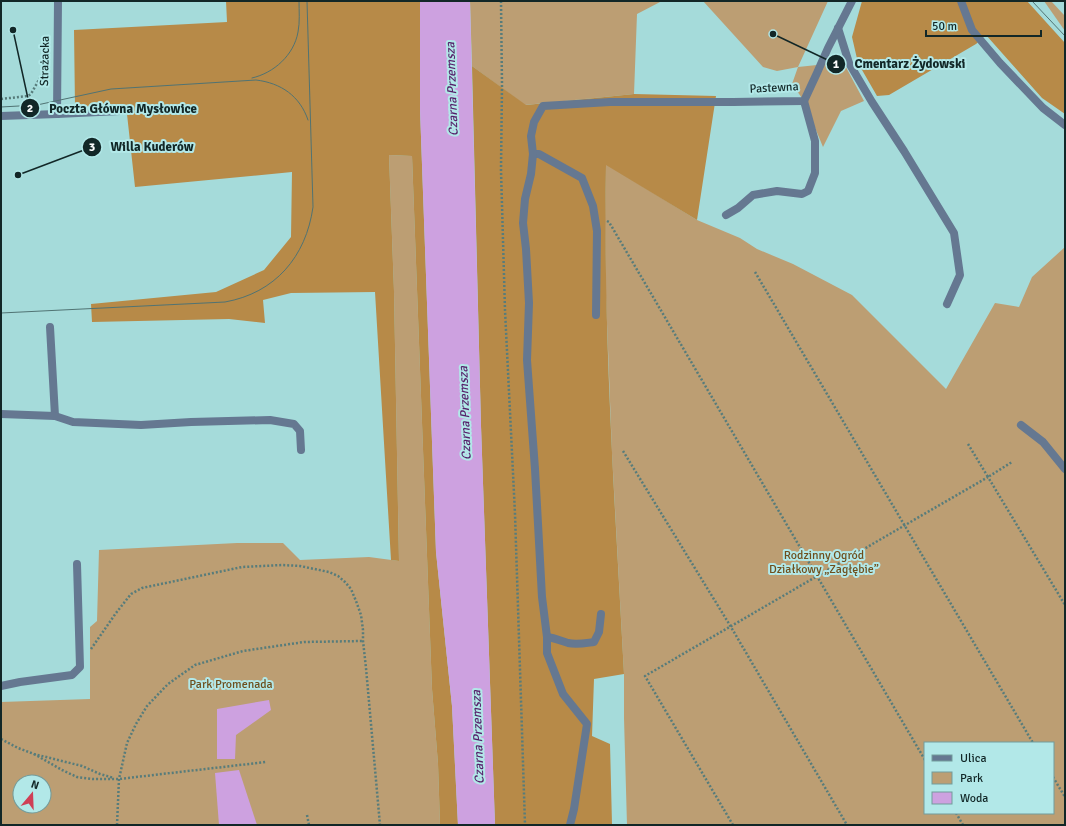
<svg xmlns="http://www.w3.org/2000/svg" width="1066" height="826" font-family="Signika,sans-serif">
  <rect width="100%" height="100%" fill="#a5dbda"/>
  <!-- green -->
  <g fill="#bc9e73" fill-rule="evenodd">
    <path d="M470 1H662L637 14 634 94 525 105 472 66Z"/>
    <path d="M703 1H828L798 67 817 65 840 56 864 101 841 111 823 147 804 101 792 84 798 67 777 71 763 67Z"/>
    <path d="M1044 1H1051L1065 16V31Z"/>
    <path d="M389 155 412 156 432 689 438 764 440 825H1V702L90 699V627L97 621 99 550 237 543H283L300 560 369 557 399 561 394 291ZM20 782H44V806H20Z"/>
    <path d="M606 164 697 220 740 238 757 249 793 264 852 295 946 389 995 303 1019 307 1032 277 1065 247V825H627L624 718V674L612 453 606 297 605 220ZM925 743H1053V813H925Z"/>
  </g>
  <!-- forest -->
  <g fill="#b78a48">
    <path d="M226 1H420V109L436 552 452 706 458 825H440L438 764 432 689 412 156 389 155 394 291 399 561 391 560 375 292 291 293 263 300 265 323 229 319 92 322 91 304 216 292 264 270 291 237 292 172 135 187 126 105 75 107 74 30 227 22Z"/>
    <path d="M862 1H1027L1065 43V114L1042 98 986 35 976 44 889 95 877 96 858 63 852 37Z"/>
    <path d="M472 66 526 105 634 94 716 96 697 220 606 165C603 334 615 504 624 674L594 679 592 736 610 744 612 824 615 825H495L481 426Z"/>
  </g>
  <!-- water -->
  <g fill="#cda1e0">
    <path d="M420 1H470L481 426 495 825H458L452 706 436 552 420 109Z"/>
    <path d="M269 700 271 710 236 735 235 759H217V709Z"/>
    <path d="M239 770 257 825H219L215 773Z"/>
  </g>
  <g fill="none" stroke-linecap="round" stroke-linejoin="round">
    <!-- path -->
    <g stroke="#577c7b" stroke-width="2.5" stroke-dasharray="2 2" stroke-linecap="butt">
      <path d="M501 1 502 85 501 170 505 310 515 514 525 825"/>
      <path d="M1 99 28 96 31 94 45 69"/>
      <path d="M607 221 609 222 925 760"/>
      <path d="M755 272 1033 743"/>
      <path d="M968 444 988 477 1012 462"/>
      <path d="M623 451 731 627 847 825"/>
      <path d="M91 649 116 613 131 594 142 588 242 567 282 565 300 566 329 572 338 576 345 582 351 589 356 601 361 615 363 630V641L366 668 380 825"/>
      <path d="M1 739 18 748 34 754 82 766 100 774 114 778"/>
      <path d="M34 754 62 770 77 777 93 779H119L266 762"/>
      <path d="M1053 777 1065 797"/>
      <path d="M956 813 963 825"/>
      <path d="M307 815 309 825"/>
      <path d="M117 825 119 779 127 743 136 724 147 706 168 684 195 665 243 651 304 642 363 641"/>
      <path d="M733 825 645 676 988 477 1065 605"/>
    </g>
    <!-- service -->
    <g stroke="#657891" stroke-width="8">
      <path d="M961 1 972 30 1000 63 1043 108 1065 125"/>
      <path d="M838 28 849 63 872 102 904 151 954 233 960 275 947 304"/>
      <path d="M57 114 120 111"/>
      <path d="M533 154H539L582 178 593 206 597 231 596 315"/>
      <path d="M726 215 738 208 753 195 777 191 802 194 808 191 815 173V141L804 101"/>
      <path d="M50 327 55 416"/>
      <path d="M1 414 55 416 73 422 141 425 191 422 270 420 294 424 300 431 301 450"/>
      <path d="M1021 425 1043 442 1065 469"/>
      <path d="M547 637C555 638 561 641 568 643 577 645 586 643 594 642L599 632 601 614"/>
      <path d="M1 686 20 682 72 675 80 667 77 564"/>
      <path d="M570 825 574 809 587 724 563 694 547 653V637L542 597 535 469 527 360 529 303 526 249 523 223 525 199 531 174 533 154 531 136 534 122 543 106 610 102H733"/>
    </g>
    <!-- minor -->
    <g stroke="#657891" stroke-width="8">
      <path d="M733 102 804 101 817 73 828 48 852 1"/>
      <path d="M1 116 57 114 58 1"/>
    </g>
    <!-- tram -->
    <g stroke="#507373" stroke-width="1">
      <path d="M1032 1 1065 36"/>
      <path d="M252 78C274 73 294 55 298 32 300 22 299 11 299 1"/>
      <path d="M1 107 37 105 111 89 256 80C281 83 300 96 308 120"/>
      <path d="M1 313 225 302C275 293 306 257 313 207L307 1"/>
    </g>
  </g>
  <g text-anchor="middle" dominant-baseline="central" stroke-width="4" stroke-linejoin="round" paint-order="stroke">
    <!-- street labels -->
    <g font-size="12" fill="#122727" stroke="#b2e8e8">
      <text transform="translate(45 61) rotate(-89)">Strażacka</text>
      <text transform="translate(774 88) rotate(-3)">Pastewna</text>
    </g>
    <!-- park labels -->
    <g font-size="12" fill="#6e4e1c" stroke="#b2e8e8">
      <text x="824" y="555">Rodzinny Ogród<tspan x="824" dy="14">Działkowy „Zagłębie”</tspan></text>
      <text x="231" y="684">Park Promenada</text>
    </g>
    <!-- water labels -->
    <g font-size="13" font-style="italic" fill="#551f69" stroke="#b2e8e8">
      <text transform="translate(452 89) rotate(-92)">Czarna Przemsza</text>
      <text transform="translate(465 413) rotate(-92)">Czarna Przemsza</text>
      <text transform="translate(478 737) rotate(-92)">Czarna Przemsza</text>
    </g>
  </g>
  <!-- callouts -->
  <path fill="none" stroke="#122727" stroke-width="1.5" d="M773 34L836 64M13 30L30 108M18 175L92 147"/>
  <g fill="#122727" stroke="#b2e8e8" stroke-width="1.5">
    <circle cx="773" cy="34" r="4"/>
    <circle cx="13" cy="30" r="4"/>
    <circle cx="18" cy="175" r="4"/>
    <circle cx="836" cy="64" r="10"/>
    <circle cx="30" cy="108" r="10"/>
    <circle cx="92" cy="147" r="10"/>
  </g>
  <g font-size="12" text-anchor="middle" font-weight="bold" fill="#fff">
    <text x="836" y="68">1</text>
    <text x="30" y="112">2</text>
    <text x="92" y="151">3</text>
  </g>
  <g font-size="13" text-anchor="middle" font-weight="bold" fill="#122727" stroke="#b2e8e8" stroke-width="4" stroke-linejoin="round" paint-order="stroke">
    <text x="910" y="68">Cmentarz Żydowski</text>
    <text x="123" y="113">Poczta Główna Mysłowice</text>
    <text x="152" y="151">Willa Kuderów</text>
  </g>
  <!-- border -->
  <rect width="1066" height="826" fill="none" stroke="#122727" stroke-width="4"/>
  <!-- legend -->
  <rect x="924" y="742" width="130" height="72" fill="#b2e8e8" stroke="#729b9b"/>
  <rect x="932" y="755" width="20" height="6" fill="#657891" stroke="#729b9b"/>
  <text x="960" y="762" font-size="12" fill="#122727">Ulica</text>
  <rect x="932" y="772" width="20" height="12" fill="#bc9e73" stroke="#729b9b"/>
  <text x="960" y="782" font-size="12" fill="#122727">Park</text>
  <rect x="932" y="792" width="20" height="12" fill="#cda1e0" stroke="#729b9b"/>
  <text x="960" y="802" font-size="12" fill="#122727">Woda</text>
  <!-- north arrow -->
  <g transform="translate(32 794) rotate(19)"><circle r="19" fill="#b2e8e8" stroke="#729b9b"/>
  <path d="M0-3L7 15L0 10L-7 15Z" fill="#cf3f56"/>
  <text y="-6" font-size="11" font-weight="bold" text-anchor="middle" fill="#122727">N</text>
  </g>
  <!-- scale -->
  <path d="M926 30v6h115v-6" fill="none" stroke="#122727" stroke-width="2"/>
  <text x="932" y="30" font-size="12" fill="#122727" stroke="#b2e8e8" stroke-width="3" paint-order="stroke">50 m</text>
</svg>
